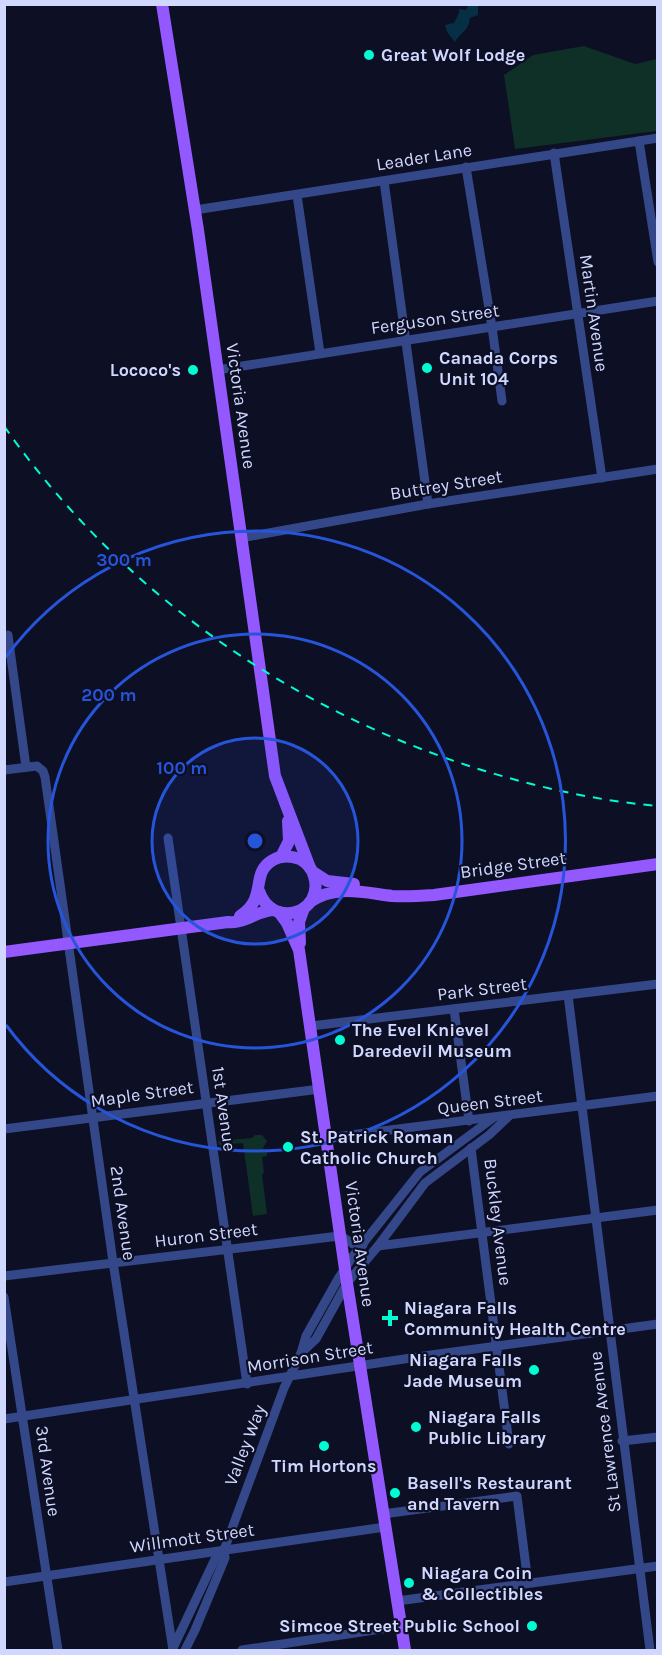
<svg xmlns="http://www.w3.org/2000/svg" width="662" height="1655" font-family="Karla,sans-serif">
  <rect width="100%" height="100%" fill="#0d0f25"/>
  <!-- green -->
  <g fill="#0f3026">
    <path d="M584 46 635 64 657 59V131L515 149 504 75 533 55Z"/>
    <path d="M255 1135H262L267 1141 263 1148 267 1152V1156L262 1157 264 1173 262 1174 267 1214 253 1216 243 1143 219 1145 218 1141 252 1138Z"/>
  </g>
  <!-- water -->
  <path fill="#062e45" d="M469 4 478 5V15L470 18C468 33 461 31 455 42L447 32 445 25 454 23 459 13V9L466 10Z"/>
  <g fill="none" stroke-linecap="round" stroke-linejoin="round">
    <!-- minor -->
    <g stroke="#344788" stroke-width="9">
      <path d="M639 141 658 262"/>
      <path d="M554 153 602 478"/>
      <path d="M466 167 492 327 502 401"/>
      <path d="M384 181 428 504"/>
      <path d="M297 195 320 353"/>
      <path d="M195 210 658 138"/>
      <path d="M217 370 658 301"/>
      <path d="M241 538 428 504 658 469"/>
      <path d="M8 635 26 767"/>
      <path d="M4 770 37 766 43 771 45 777 113 1262 173 1650"/>
      <path d="M168 838 247 1384"/>
      <path d="M568 995 650 1650"/>
      <path d="M454 1009 469 1121"/>
      <path d="M311 1026 658 984"/>
      <path d="M4 1129 320 1089"/>
      <path d="M327 1138 658 1096"/>
      <path d="M471 1148 509 1444"/>
      <path d="M378 1246 658 1210"/>
      <path d="M4 1276 331 1237 341 1236 353 1244 363 1245"/>
      <path d="M4 1297 58 1650"/>
      <path d="M301 1353 316 1339 347 1283 378 1246 425 1183 489 1135 509 1116"/>
      <path d="M4 1419 431 1355 658 1324"/>
      <path d="M622 1441 658 1437"/>
      <path d="M383 1514 517 1496 528 1583"/>
      <path d="M4 1582 385 1527"/>
      <path d="M397 1601 658 1566"/>
      <path d="M173 1648 216 1557 224 1550"/>
      <path d="M185 1650 195 1630 225 1558 224 1550 284 1388 301 1353 306 1336 338 1279 353 1256 420 1172 493 1118"/>
      <path d="M242 1650 401 1626"/>
    </g>
    <!-- major -->
    <g stroke="#9458ff" stroke-width="12">
      <path d="M162 4 198 230 275 776 310 868"/>
      <path d="M281 857 289 841 288 821"/>
      <path d="M313 872 327 881 354 884"/>
      <path d="M310 902C335 884 365 893 392 896 406 897 420 896 434 895L658 864"/>
      <path d="M279 912 287 923 299 950 347 1283 405 1650"/>
      <path d="M240 916C269 897 249 874 273 860 281 855 291 856 300 859 307 863 312 869 314 876 325 913 272 930 259 891"/>
      <path d="M300 943 299 922 304 908"/>
      <path d="M4 952 228 922C245 924 256 911 273 910"/>
    </g>
    <!-- rail -->
    <path stroke="#00fcd2" stroke-width="2" stroke-dasharray="9 8" stroke-linecap="butt" d="M4 426C120 592 292 712 485 771 541 788 599 801 658 806"/>
  </g>
  <!-- distance rings -->
  <circle cx="255" cy="841" r="103" fill="#2655da" fill-opacity=".12"/>
  <g fill="none" stroke="#2655da" stroke-width="3">
    <circle cx="255" cy="841" r="103"/>
    <circle cx="255" cy="841" r="207"/>
    <path d="M6 657A310 310 0 1 1 6 1025"/>
  </g>
  <!-- markers -->
  <g fill="#00fcd2" stroke="#0d0f25" stroke-width="2">
    <circle cx="369" cy="55" r="6"/>
    <circle cx="427" cy="368" r="6"/>
    <circle cx="193" cy="370" r="6"/>
    <circle cx="340" cy="1040" r="6"/>
    <circle cx="288" cy="1147" r="6"/>
    <path d="M387 1309h6v6h6v6h-6v6h-6v-6h-6v-6h6z"/>
    <circle cx="534" cy="1370" r="6"/>
    <circle cx="416" cy="1427" r="6"/>
    <circle cx="324" cy="1446" r="6"/>
    <circle cx="395" cy="1493" r="6"/>
    <circle cx="409" cy="1583" r="6"/>
    <circle cx="532" cy="1626" r="6"/>
  </g>
  <g text-anchor="middle" dominant-baseline="central" stroke-width="4.5" stroke-linejoin="round" paint-order="stroke">
    <!-- poi labels -->
    <g font-size="18" font-weight="bold" fill="#d1d8ff" stroke="#0d0f25" text-anchor="start">
      <text x="381" y="55">Great Wolf Lodge</text>
      <text x="439" y="358">Canada Corps<tspan x="439" dy="21">Unit 104</tspan></text>
      <text x="181" y="370" text-anchor="end">Lococo's</text>
      <text x="352" y="1030">The Evel Knievel<tspan x="352" dy="21">Daredevil Museum</tspan></text>
      <text x="300" y="1137">St. Patrick Roman<tspan x="300" dy="21">Catholic Church</tspan></text>
      <text x="404" y="1308">Niagara Falls<tspan x="404" dy="21">Community Health Centre</tspan></text>
      <text x="522" y="1360" text-anchor="end">Niagara Falls<tspan x="522" dy="21">Jade Museum</tspan></text>
      <text x="428" y="1417">Niagara Falls<tspan x="428" dy="21">Public Library</tspan></text>
      <text x="324" y="1466" text-anchor="middle">Tim Hortons</text>
      <text x="407" y="1483">Basell's Restaurant<tspan x="407" dy="21">and Tavern</tspan></text>
      <text x="421" y="1573">Niagara Coin<tspan x="421" dy="21">&amp; Collectibles</tspan></text>
      <text x="520" y="1626" text-anchor="end">Simcoe Street Public School</text>
    </g>
    <!-- street labels -->
    <g font-size="18" fill="#d1d8ff" stroke="#0d0f25">
      <text transform="translate(424 157) rotate(-9)">Leader Lane</text>
      <text transform="translate(594 313) rotate(82)">Martin Avenue</text>
      <text transform="translate(435 319) rotate(-8)">Ferguson Street</text>
      <text transform="translate(241 406) rotate(82)">Victoria Avenue</text>
      <text transform="translate(446 485) rotate(-9)">Buttrey Street</text>
      <text transform="translate(513 865) rotate(-8)">Bridge Street</text>
      <text transform="translate(482 989) rotate(-7)">Park Street</text>
      <text transform="translate(142 1094) rotate(-8)">Maple Street</text>
      <text transform="translate(490 1102) rotate(-7)">Queen Street</text>
      <text transform="translate(224 1109) rotate(82)">1st Avenue</text>
      <text transform="translate(123 1213) rotate(82)">2nd Avenue</text>
      <text transform="translate(498 1222) rotate(83)">Buckley Avenue</text>
      <text transform="translate(206 1235) rotate(-7)">Huron Street</text>
      <text transform="translate(360 1244) rotate(82)">Victoria Avenue</text>
      <text transform="translate(310 1357) rotate(-9)">Morrison Street</text>
      <text transform="translate(605 1432) rotate(-97)">St Lawrence Avenue</text>
      <text transform="translate(245 1445) rotate(-69)">Valley Way</text>
      <text transform="translate(48 1471) rotate(82)">3rd Avenue</text>
      <text transform="translate(192 1538) rotate(-8)">Willmott Street</text>
    </g>
  </g>
  <circle cx="255" cy="841" r="9" fill="#2655da" stroke="#0d0f25" stroke-width="3"/>
  <g font-size="18" text-anchor="middle" font-weight="bold" fill="#2655da" stroke="#0d0f25" stroke-width="4.5" stroke-linejoin="round" paint-order="stroke">
    <text x="124" y="566">300 m</text>
    <text x="109" y="701">200 m</text>
    <text x="182" y="774">100 m</text>
  </g>
  <!-- border -->
  <rect width="662" height="1655" fill="none" stroke="#d1d8ff" stroke-width="12"/>
</svg>
